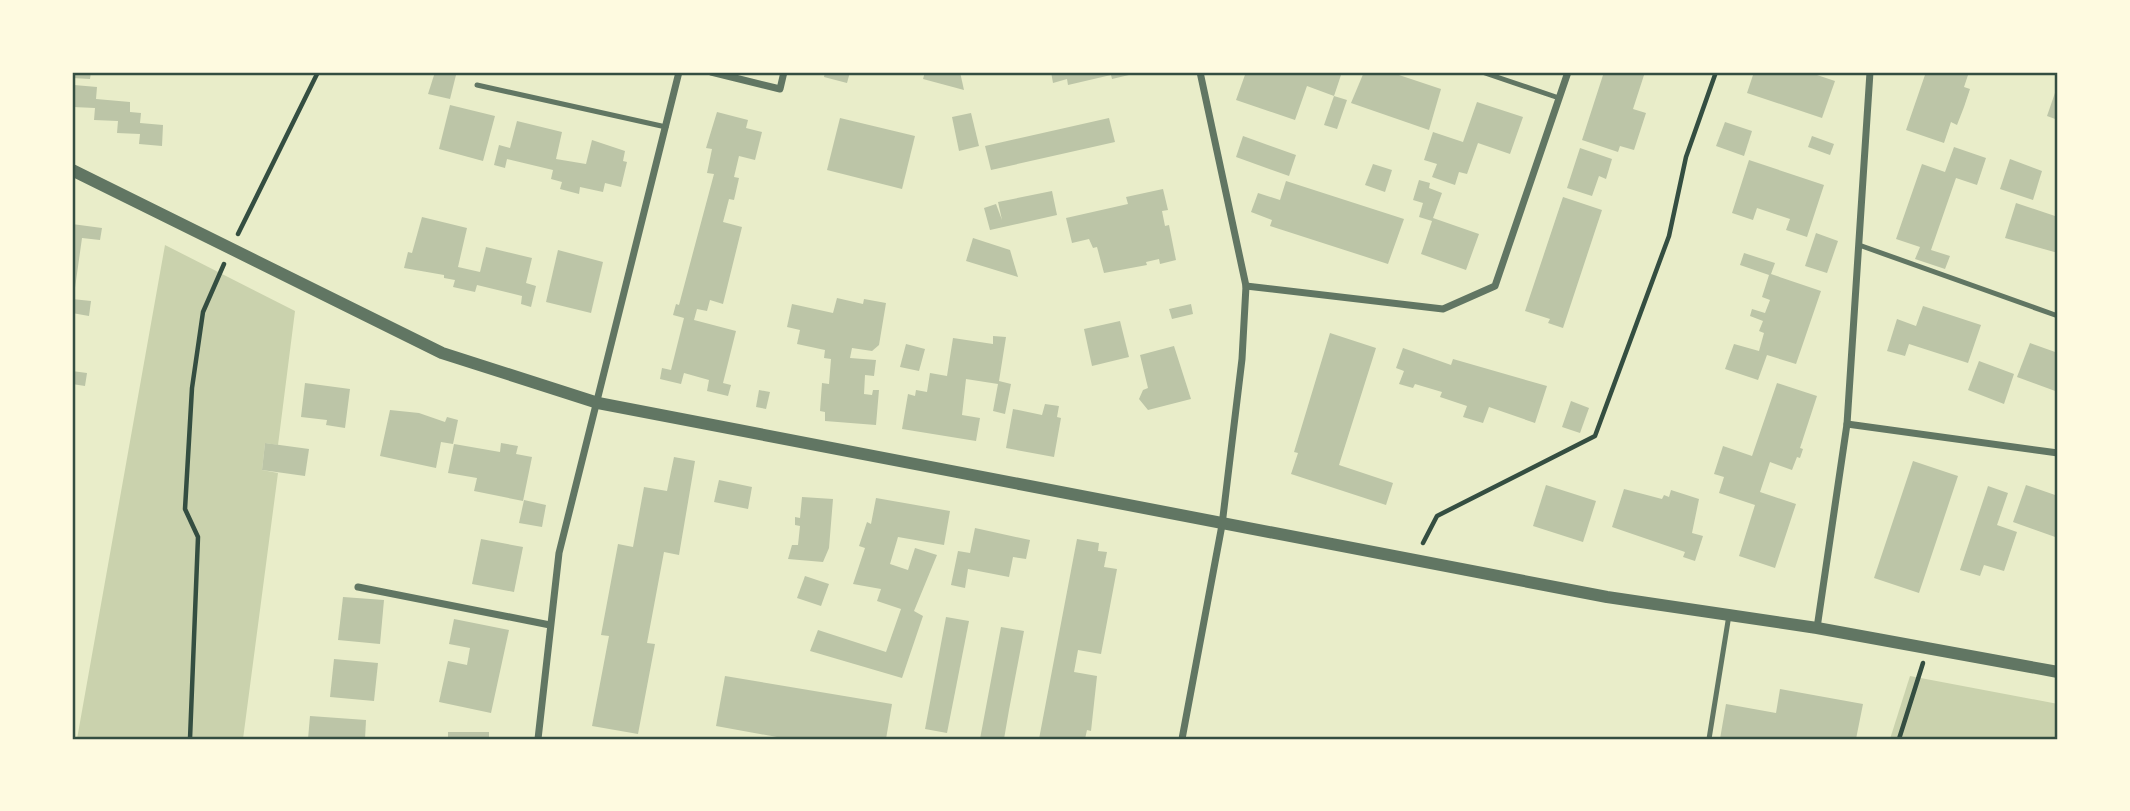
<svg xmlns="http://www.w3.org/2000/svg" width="2130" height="811" font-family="Overpass,sans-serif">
  <rect width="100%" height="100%" fill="#e9edc9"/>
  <!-- green -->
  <g fill="#cad2ad">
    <path d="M165 245 295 311 278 445 265 443 262 470 278 473 243 739H77Z"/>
    <path d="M1910 676 2058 704V739H1890Z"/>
  </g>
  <!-- building -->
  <g fill="#bcc5a7">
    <path d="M72 72H91L90 79 72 78Z"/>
    <path d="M435 72 456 75 450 99 428 94Z"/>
    <path d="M825 72H850L847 83 824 77Z"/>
    <path d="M925 72H960L964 90 923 79Z"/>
    <path d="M1051 72H1128L1129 75 1112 79 1111 75 1068 85 1067 79 1053 83Z"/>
    <path d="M1246 72 1315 74 1342 72 1334 96 1307 86 1295 120 1236 100Z"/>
    <path d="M1364 72H1390L1441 89 1429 130 1351 103Z"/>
    <path d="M1604 72H1645L1633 109 1646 113 1634 150 1620 146 1618 152 1582 140Z"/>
    <path d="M1754 72H1808L1835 81 1822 118 1747 93Z"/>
    <path d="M1926 72H1969L1964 87 1970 89 1964 107 1957 125 1951 122 1944 143 1906 130Z"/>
    <path d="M2058 84V120L2047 116Z"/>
    <path d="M74 85 97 87 96 99 130 102V112L141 113 140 123 163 125 162 146 139 144 140 134 117 133 118 121 94 120 95 108 73 107Z"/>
    <path d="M1334 96 1347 100 1337 129 1324 125Z"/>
    <path d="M1477 102 1523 117 1510 154 1478 143 1467 174 1459 172 1455 185 1432 177 1437 164 1424 160 1433 132 1463 142Z"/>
    <path d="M450 105 495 116 483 161 439 149Z"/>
    <path d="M717 112 748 120 746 128 762 132 755 160 739 156 734 177 739 178 734 200 729 199 723 222 742 227 723 304 710 300 707 311 697 309 694 320 736 331 723 383 731 385 728 396 707 391 709 380 684 373 681 384 660 379 662 368 671 370 684 318 673 315 676 304 679 305 714 174 707 173 712 149 706 148Z"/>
    <path d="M971 113 979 146 959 151 952 117Z"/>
    <path d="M840 118 915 136 902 189 827 170Z"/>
    <path d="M1109 118 1115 142 991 170 985 146Z"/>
    <path d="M517 121 562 132 556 159 586 164 592 140 625 151 623 161 627 162 621 187 605 183 603 192 580 187 579 194 560 189 562 182 551 179 553 170 507 159 505 168 494 165 499 145 510 148Z"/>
    <path d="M1725 122 1752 131 1744 156 1716 146Z"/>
    <path d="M1243 136 1296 155 1289 176 1236 157Z"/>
    <path d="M1812 136 1834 144 1830 155 1808 147Z"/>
    <path d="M1954 147 1986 158 1977 185 1956 178 1931 250 1950 256 1945 269 1915 259 1920 247 1896 239 1922 164 1945 172Z"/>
    <path d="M1580 148 1612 159 1606 179 1599 176 1592 196 1567 188Z"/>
    <path d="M2010 159 2042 171 2033 200 2000 189Z"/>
    <path d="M1749 160 1824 185 1807 237 1786 230 1790 219 1757 208 1753 220 1732 213Z"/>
    <path d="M1373 164 1392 170 1385 192 1365 185Z"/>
    <path d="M1419 180 1430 183 1429 188 1442 193 1433 218 1479 234 1466 270 1421 254 1432 221 1419 217 1423 203 1413 200Z"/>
    <path d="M1286 181 1404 219 1388 264 1270 226 1272 220 1251 212 1258 193 1280 200Z"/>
    <path d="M1163 189 1168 210 1162 211 1165 226 1169 225 1176 260 1160 264 1159 259 1146 262 1147 265 1104 273 1097 247 1093 248 1089 239 1072 243 1066 218 1128 204 1126 197Z"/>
    <path d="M1052 191 1057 215 990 230 984 208 996 204 1002 220 998 202Z"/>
    <path d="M1563 197 1602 210 1563 328 1548 323 1550 319 1525 311Z"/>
    <path d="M2016 203 2058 217V253L2005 238Z"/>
    <path d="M422 217 467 228 458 267 480 272 486 247 532 258 526 283 536 286 531 307 521 304 522 296 477 285 475 292 453 287 455 280 444 278V275L404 268 408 252 412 253Z"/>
    <path d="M72 224 102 228 100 240 82 238 75 288 72 287Z"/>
    <path d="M1816 233 1838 241 1827 273 1805 266Z"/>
    <path d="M973 238 1010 250 1018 277 966 261Z"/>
    <path d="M558 250 603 262 591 313 546 302Z"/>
    <path d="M1744 253 1775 263 1771 274 1821 291 1796 364 1767 355 1758 380 1725 369 1734 344 1759 351 1764 333 1759 331 1763 321 1750 316 1752 309 1765 313 1770 300 1762 297 1769 275 1740 265Z"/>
    <path d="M837 298 863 304 864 299 886 303 879 345 872 351 852 348 850 358 876 360 874 376 865 375 864 394 872 395 873 390H879L876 425 825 421V412L820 411 822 383 829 384 831 359 824 358 825 350 797 344 800 330 787 327 792 304 833 313Z"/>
    <path d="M72 299 91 301 89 316 72 313Z"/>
    <path d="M1191 304 1193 314 1172 319 1169 309Z"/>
    <path d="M1923 306 1981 325 1968 363 1909 344 1905 356 1887 351 1897 319 1916 326Z"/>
    <path d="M1120 321 1129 357 1092 366 1084 329Z"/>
    <path d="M1330 333 1376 348 1339 465 1393 483 1386 505 1291 474 1298 453 1294 452Z"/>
    <path d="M993 336 1006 337 999 381 1011 384 1005 414 993 411 998 384 966 379 962 415 980 418 976 441 902 429 908 394 915 396 916 390 927 392 930 373 947 376 953 338 993 344Z"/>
    <path d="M2030 343 2058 353V392L2017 377Z"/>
    <path d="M906 344 925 349 919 371 900 367Z"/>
    <path d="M1174 346 1191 399 1148 410 1139 399 1143 390 1148 388 1140 355Z"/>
    <path d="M1403 348 1451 365 1453 359 1547 386 1535 423 1489 407 1483 423 1463 417 1467 406 1440 397 1442 392 1415 384 1413 388 1399 384 1404 371 1396 368Z"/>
    <path d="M1979 361 2014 374 2004 404 1968 390Z"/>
    <path d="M72 371 87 373 85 386 72 384Z"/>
    <path d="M305 383 350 389 345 428 326 425 327 420 301 417Z"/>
    <path d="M1777 383 1817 396 1800 448 1803 449 1800 458 1797 457 1792 470 1770 462 1760 492 1796 504 1775 568 1739 556 1755 505 1719 493 1724 477 1714 474 1723 446 1752 456Z"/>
    <path d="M759 390 770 392 766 409 756 407Z"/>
    <path d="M1571 401 1589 408 1580 433 1562 427Z"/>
    <path d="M1045 404 1059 406 1057 417 1061 418 1054 457 1006 448 1013 409 1042 415Z"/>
    <path d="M390 410 419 413 445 422 447 417 458 420 453 444 441 442 436 468 380 456Z"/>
    <path d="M265 443 309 449 305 476 262 470Z"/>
    <path d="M501 443 518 446 516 454 532 457 523 501 474 491 477 478 448 473 454 444 500 452Z"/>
    <path d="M674 457 695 461 679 555 664 552 647 643 655 644 638 734 592 726 609 636 601 635 618 544 633 547 644 487 667 491Z"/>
    <path d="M1913 461 1958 476 1919 593 1874 578Z"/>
    <path d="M719 480 752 487 748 509 714 502Z"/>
    <path d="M1546 485 1596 501 1583 542 1533 526Z"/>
    <path d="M2026 485 2058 496V538L2013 522Z"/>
    <path d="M1988 486 2008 493 1997 525 2017 532 2004 571 1984 565 1980 576 1960 570Z"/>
    <path d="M1624 489 1662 499 1664 495 1669 497 1671 490 1699 499 1692 533 1703 536 1695 561 1683 557 1685 552 1612 527Z"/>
    <path d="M802 497 833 499 829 548 823 562 788 559 792 545H798L800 526 795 525V517L800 518Z"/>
    <path d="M876 498 950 511 944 545 898 537 890 564 908 570 915 548 937 555 914 611 923 616 902 678 810 651 818 630 886 652 901 609 877 601 881 589 853 584 865 548 859 546 867 522 871 524Z"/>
    <path d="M524 500 546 505 542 527 519 523Z"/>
    <path d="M975 528 1030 540 1026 559 1013 557 1009 577 968 569 965 588 951 585 958 551 970 553Z"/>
    <path d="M481 539 523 547 514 592 472 584Z"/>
    <path d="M1077 539 1099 543 1098 551 1107 552 1104 567 1117 569 1101 654 1078 650 1074 672 1097 676 1091 731 1087 730 1085 739H1039Z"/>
    <path d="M805 576 829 584 821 606 797 598Z"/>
    <path d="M343 597 384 600 380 644 338 640Z"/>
    <path d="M946 617 969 621 947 733 925 729Z"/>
    <path d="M454 619 509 630 491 713 439 702 448 661 467 665 470 648 449 644Z"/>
    <path d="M1001 627 1024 631 1009 710 1004 739H980Z"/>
    <path d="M334 659 378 663 374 701 330 697Z"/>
    <path d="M725 676 892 704 886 739H788L716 726Z"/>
    <path d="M1780 689 1863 704 1856 739H1720L1726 704 1776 713Z"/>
    <path d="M310 716 366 720 365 739H308Z"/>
    <rect x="448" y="732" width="41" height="7"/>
  </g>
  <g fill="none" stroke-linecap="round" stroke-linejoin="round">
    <!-- path -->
    <g stroke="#344e41" stroke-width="4.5">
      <path d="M238 234 318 72"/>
      <path d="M1423 543 1437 516 1595 436 1669 236 1686 157 1716 72"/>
      <path d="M190 739 198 537 185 509 192 388 203 312 224 264"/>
      <path d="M1899 739 1923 663"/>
    </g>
    <!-- service -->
    <g stroke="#617663" stroke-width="5">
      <path d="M1482 72 1559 98"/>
      <path d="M477 85 666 127"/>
      <path d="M1859 245 2058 316"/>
      <path d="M1709 739 1729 615"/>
    </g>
    <!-- minor -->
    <g stroke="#617663" stroke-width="7">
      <path d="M711 72 780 89 784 72"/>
      <path d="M1246 286 1443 309 1495 286 1568 72"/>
      <path d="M1847 424 2058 453"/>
      <path d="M358 587 550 625"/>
      <path d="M1817 628 1847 424 1870 72"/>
      <path d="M538 739 559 553 679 72"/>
      <path d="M1182 739 1222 525 1242 359 1246 286 1200 72"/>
    </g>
    <!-- tertiary -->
    <path stroke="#617663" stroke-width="12" d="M72 170 442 353 598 403 1607 597 1817 628 2058 672"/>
  </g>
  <!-- border -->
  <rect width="2130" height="811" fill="none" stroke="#fefae0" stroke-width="147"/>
  <rect x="74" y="74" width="1982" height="664" fill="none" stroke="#344e41" stroke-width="2.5"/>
</svg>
